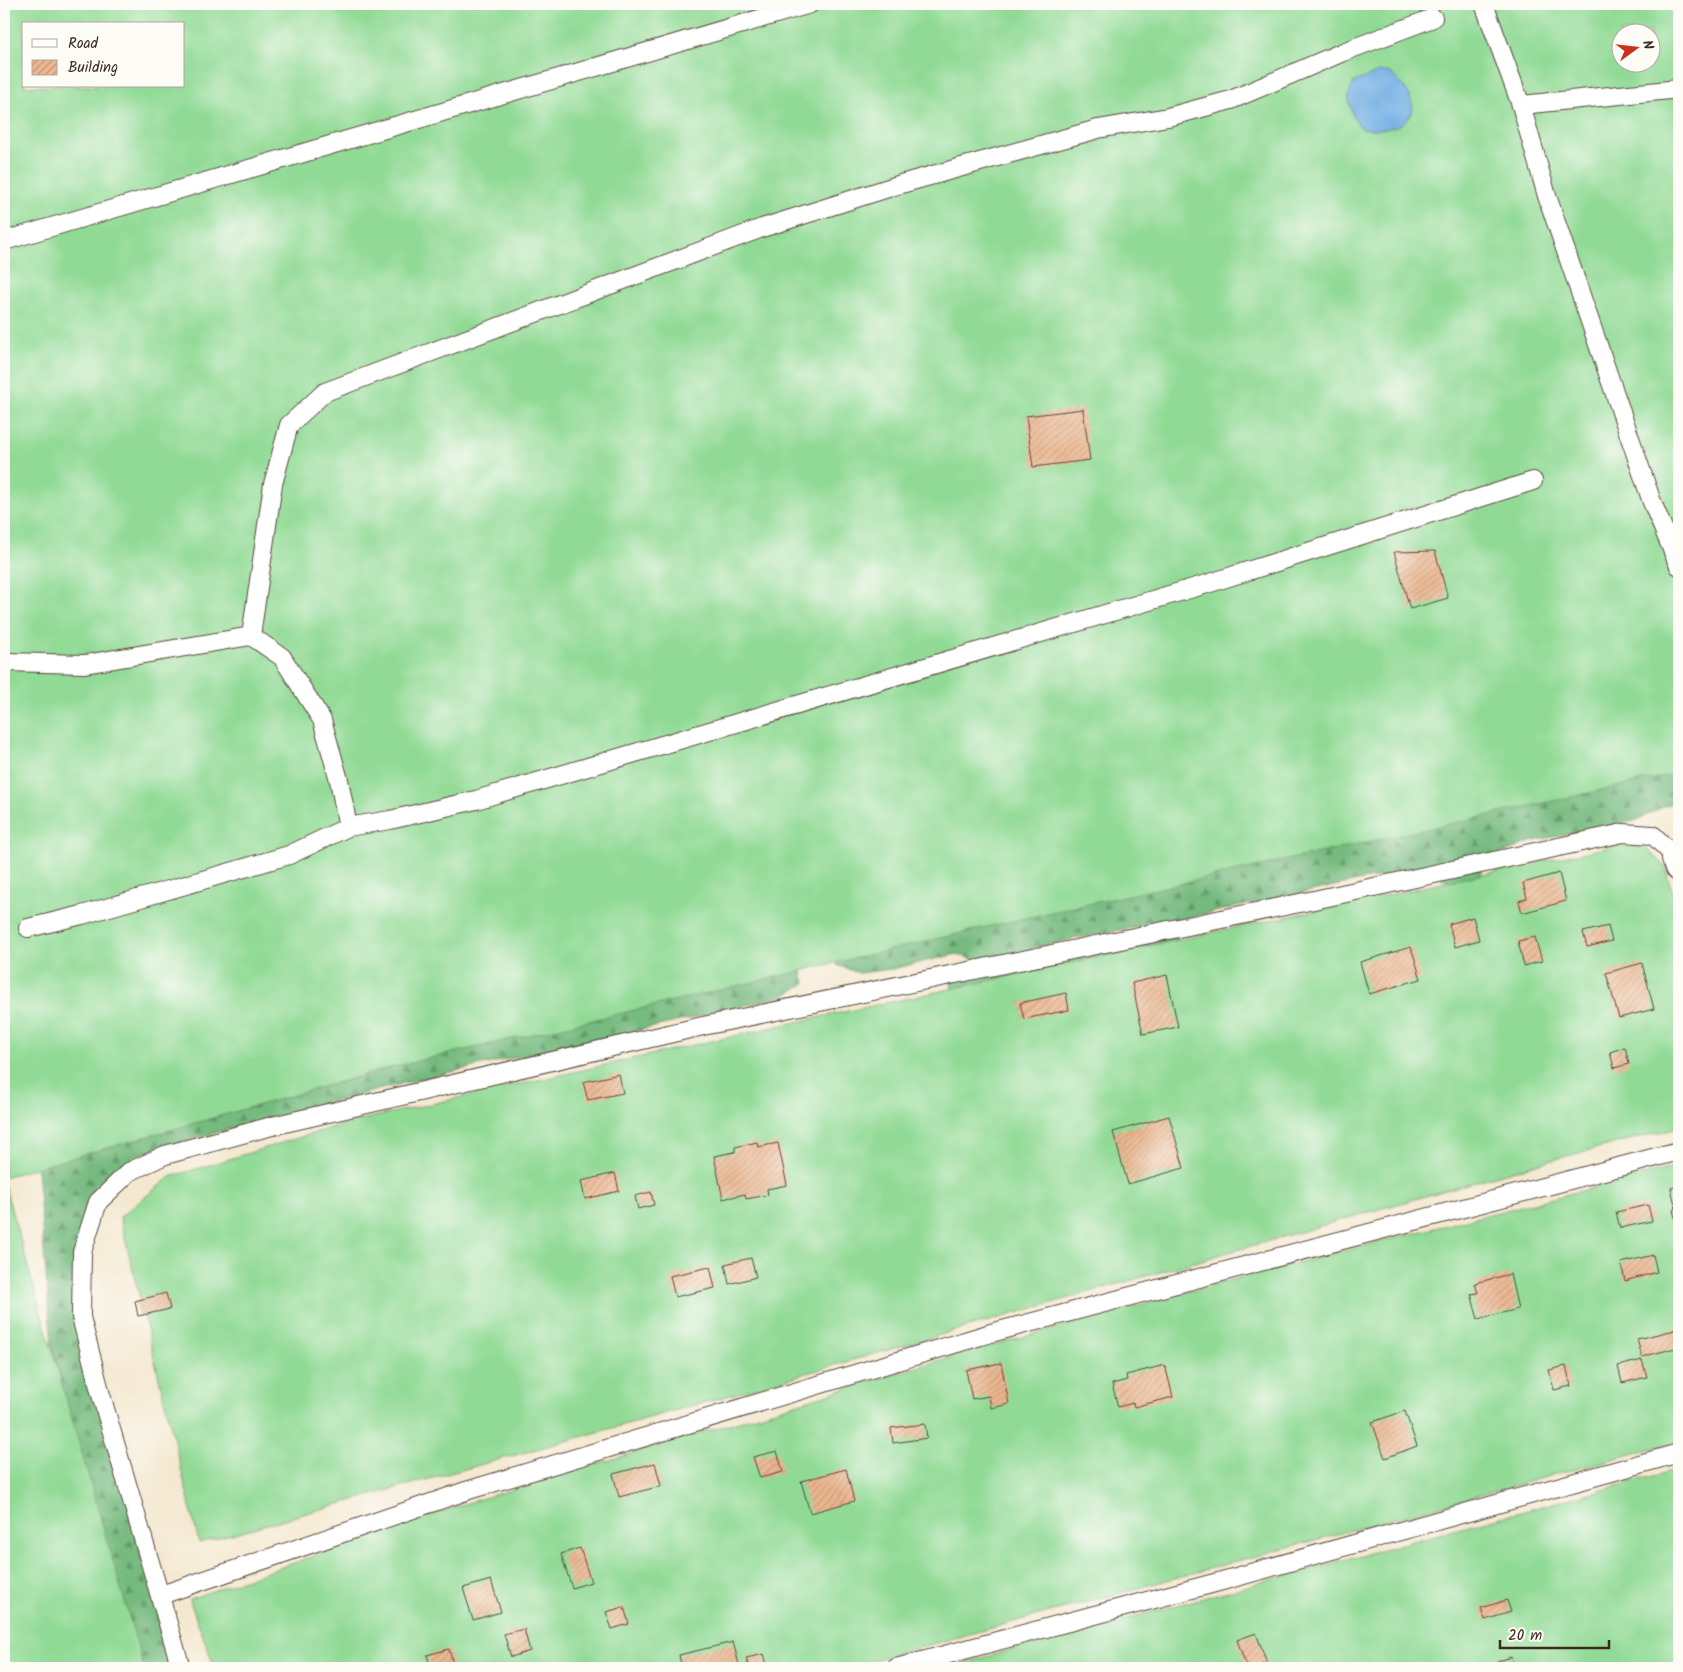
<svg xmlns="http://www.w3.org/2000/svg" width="1683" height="1672" font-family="Kalam,sans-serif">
  <defs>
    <pattern id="forest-firs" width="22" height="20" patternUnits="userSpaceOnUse" patternTransform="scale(1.25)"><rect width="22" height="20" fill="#74ba7e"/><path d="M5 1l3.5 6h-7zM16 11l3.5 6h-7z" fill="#609767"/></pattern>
    <pattern id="building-hatch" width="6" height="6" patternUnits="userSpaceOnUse" patternTransform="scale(1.25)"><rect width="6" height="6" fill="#ecb790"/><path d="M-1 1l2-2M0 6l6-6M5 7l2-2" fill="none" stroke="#c09575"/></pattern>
  </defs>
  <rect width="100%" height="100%" fill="#fdfcf7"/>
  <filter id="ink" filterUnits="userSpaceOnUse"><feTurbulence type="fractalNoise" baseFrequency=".02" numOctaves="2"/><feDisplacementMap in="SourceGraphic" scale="10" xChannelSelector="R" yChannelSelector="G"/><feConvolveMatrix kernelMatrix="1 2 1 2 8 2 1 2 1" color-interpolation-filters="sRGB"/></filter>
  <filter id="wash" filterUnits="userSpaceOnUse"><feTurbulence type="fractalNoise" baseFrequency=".0096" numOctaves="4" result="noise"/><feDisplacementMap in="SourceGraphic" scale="20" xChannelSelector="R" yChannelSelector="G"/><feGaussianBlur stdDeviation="1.12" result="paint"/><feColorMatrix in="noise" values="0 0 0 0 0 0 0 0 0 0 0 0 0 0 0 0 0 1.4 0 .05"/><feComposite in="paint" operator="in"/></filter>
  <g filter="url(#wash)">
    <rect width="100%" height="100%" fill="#f4e8d0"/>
    <!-- forest -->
    <g fill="url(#forest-firs)" stroke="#58724e">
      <path d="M1679 659V799L1635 821 1533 841 1500 854 1474 880 1454 886 1426 868 1353 882 1186 918 1068 940 992 959H972L957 954 892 969 859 973 837 965 833 945Z"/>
      <path d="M1167 930 1182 940 952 991 951 981Z"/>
      <path d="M42 947 800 964 805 983 786 995 685 1020 424 1078 247 1124 136 1155 104 1180 85 1219 74 1313 179 1668H110L69 1456 61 1378 52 1345 36 1158Z"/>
    </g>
    <!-- garden -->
    <g fill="#91da95" stroke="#66825a" fill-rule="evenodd">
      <path d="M4 4H1679V773L1025 918 393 1067 4 1177ZM24 24H184V86H24ZM1620 32H1650V62H1620Z"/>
      <path d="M1623 844 1643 846 1664 865 1679 912V1127L1544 1162 706 1402 199 1543 120 1217 170 1177 347 1123 774 1027Z"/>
      <path d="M1679 1166V1441L844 1668H215L189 1599 464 1504 961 1354 1242 1277Z"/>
      <path d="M4 1184 144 1668H4Z"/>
      <path d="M1679 1469V1668H945Z"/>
    </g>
    <!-- water -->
    <path fill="#72afe4" stroke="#566c81" d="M1379 72C1381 72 1384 72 1387 72 1398 76 1415 98 1412 110 1407 130 1378 131 1361 128L1353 116 1348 97 1354 82Z"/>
    <g id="blocks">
      <!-- building -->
      <g fill="url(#building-hatch)">
        <path d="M1083 409 1090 460 1033 467 1026 416Z"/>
        <path d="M1435 551 1448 598 1410 609 1394 552Z"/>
        <path d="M1559 873 1566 901 1522 913 1519 901 1527 898 1523 883Z"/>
        <path d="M1473 917 1479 940 1455 947 1449 924Z"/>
        <path d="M1608 926 1612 941 1587 947 1583 932Z"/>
        <path d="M1535 937 1542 961 1524 966 1518 941Z"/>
        <path d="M1411 947 1421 979 1369 994 1360 962Z"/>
        <path d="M1642 963 1654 1009 1619 1018 1606 973Z"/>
        <path d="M1167 975 1178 1027 1143 1034 1132 983Z"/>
        <path d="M1066 993 1069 1010 1024 1019 1020 1003Z"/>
        <path d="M1625 1047 1629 1064 1614 1068 1610 1052Z"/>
        <path d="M619 1074 623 1093 588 1100 583 1082Z"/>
        <path d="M1169 1116 1184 1168 1128 1184 1113 1132Z"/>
        <path d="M757 1142 758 1147 778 1143 787 1185 767 1189 768 1195 746 1199 745 1194 723 1199 714 1156 735 1152V1147Z"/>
        <path d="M615 1173 619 1191 585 1199 581 1181Z"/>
        <path d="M1679 1186V1233L1673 1210 1676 1209 1671 1188Z"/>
        <path d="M651 1192 654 1205 638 1209 635 1196Z"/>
        <path d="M1648 1205 1652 1221 1620 1228 1616 1212Z"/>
        <path d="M1653 1255 1657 1272 1625 1281 1621 1263Z"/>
        <path d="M751 1258 756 1277 729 1284 725 1264Z"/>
        <path d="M710 1267 715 1288 675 1297 670 1276Z"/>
        <path d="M1510 1274 1518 1309 1478 1319 1471 1294 1478 1293 1475 1283Z"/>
        <path d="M166 1293 170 1309 138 1316 135 1301Z"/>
        <path d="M1679 1329V1347L1642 1357 1637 1339Z"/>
        <path d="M1642 1360 1647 1377 1622 1383 1618 1366Z"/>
        <path d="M1001 1363 1009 1404 991 1408 989 1396 972 1399 966 1370Z"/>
        <path d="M1165 1365 1173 1397 1134 1407 1133 1403 1118 1407 1112 1384 1127 1380 1126 1375Z"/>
        <path d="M1566 1366 1571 1386 1554 1390 1549 1370Z"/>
        <path d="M1405 1411 1417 1446 1385 1458 1372 1422Z"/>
        <path d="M925 1424 927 1438 893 1443 891 1428Z"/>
        <path d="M777 1451 783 1472 760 1478 753 1457Z"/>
        <path d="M655 1463 661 1486 619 1497 613 1474Z"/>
        <path d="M846 1469 854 1501 810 1513 801 1481Z"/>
        <path d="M580 1548 591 1582 572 1588 561 1554Z"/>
        <path d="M491 1580 501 1612 473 1620 463 1588Z"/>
        <path d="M1507 1600 1511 1612 1485 1620 1481 1608Z"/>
        <path d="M624 1607 629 1624 612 1629 606 1612Z"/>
        <path d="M524 1629 530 1651 511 1657 504 1634Z"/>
        <path d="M1256 1633 1267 1663 1253 1668H1247L1237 1640Z"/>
        <path d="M733 1642 740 1668H682L679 1655Z"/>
        <path d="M449 1649 454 1668H431L427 1655Z"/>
        <path d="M764 1654 768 1668H749L746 1658Z"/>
        <path d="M1511 1657 1514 1668H1500L1497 1661Z"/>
      </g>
    </g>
  </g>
  <g filter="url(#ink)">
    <use href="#blocks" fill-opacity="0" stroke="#574639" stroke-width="1"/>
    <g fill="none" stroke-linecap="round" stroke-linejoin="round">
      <defs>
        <g id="lane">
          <path d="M1484 4 1521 105 1547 196 1652 502 1679 566"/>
          <path d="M1521 105 1679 89"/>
          <path d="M4 241 810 4"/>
          <path d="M251 636 273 484 289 425 325 392 762 228 901 184 1098 129 1168 117 1231 100 1343 52 1433 18"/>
          <path d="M4 662 85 664 251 636 282 657 322 720 339 780 348 827"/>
          <path d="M28 928 82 915 289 855 348 827 390 820 476 800 1210 583 1533 481"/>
          <path d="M161 1595 469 1490 991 1333 1679 1151"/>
          <path d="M181 1668 101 1395 81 1317 82 1252 98 1202 129 1172 165 1155 272 1126 703 1026 1314 900 1623 833 1653 835 1676 858 1679 851"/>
          <path d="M896 1668 1222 1581 1679 1453"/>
        </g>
        <path id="street" d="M1676 858 1679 867"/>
      </defs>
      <!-- lane casing -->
      <use href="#lane" stroke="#574639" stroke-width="20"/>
      <!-- street casing -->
      <use href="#street" stroke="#574639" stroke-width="30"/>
      <!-- lane -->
      <use href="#lane" stroke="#fff" stroke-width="18"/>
      <!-- street -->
      <use href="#street" stroke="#fff" stroke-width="28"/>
    </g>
  </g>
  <!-- margin -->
  <rect width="1683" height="1672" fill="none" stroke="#fdfcf7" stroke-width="20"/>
  <!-- legend -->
  <rect x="22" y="22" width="162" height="65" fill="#fdfcf7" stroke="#afa8a0"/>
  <rect x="32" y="39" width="25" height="8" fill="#ffffff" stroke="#afa8a0"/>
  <text x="68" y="48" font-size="15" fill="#3b2a1e">Road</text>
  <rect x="32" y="60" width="25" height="15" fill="url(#building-hatch)" stroke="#afa8a0"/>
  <text x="68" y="72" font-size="15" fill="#3b2a1e">Building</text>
  <!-- north arrow -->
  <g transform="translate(1636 48) rotate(75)"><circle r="24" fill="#fdfcf7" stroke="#afa8a0"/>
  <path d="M0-4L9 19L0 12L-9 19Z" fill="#c8321e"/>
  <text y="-8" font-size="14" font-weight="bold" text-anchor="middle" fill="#3b2a1e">N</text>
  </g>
  <!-- scale -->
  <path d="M1500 1640v8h109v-8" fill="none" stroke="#3b2a1e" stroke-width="2.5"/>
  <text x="1508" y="1640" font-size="15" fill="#3b2a1e" stroke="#fdfcf7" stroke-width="4" paint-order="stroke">20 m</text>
</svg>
